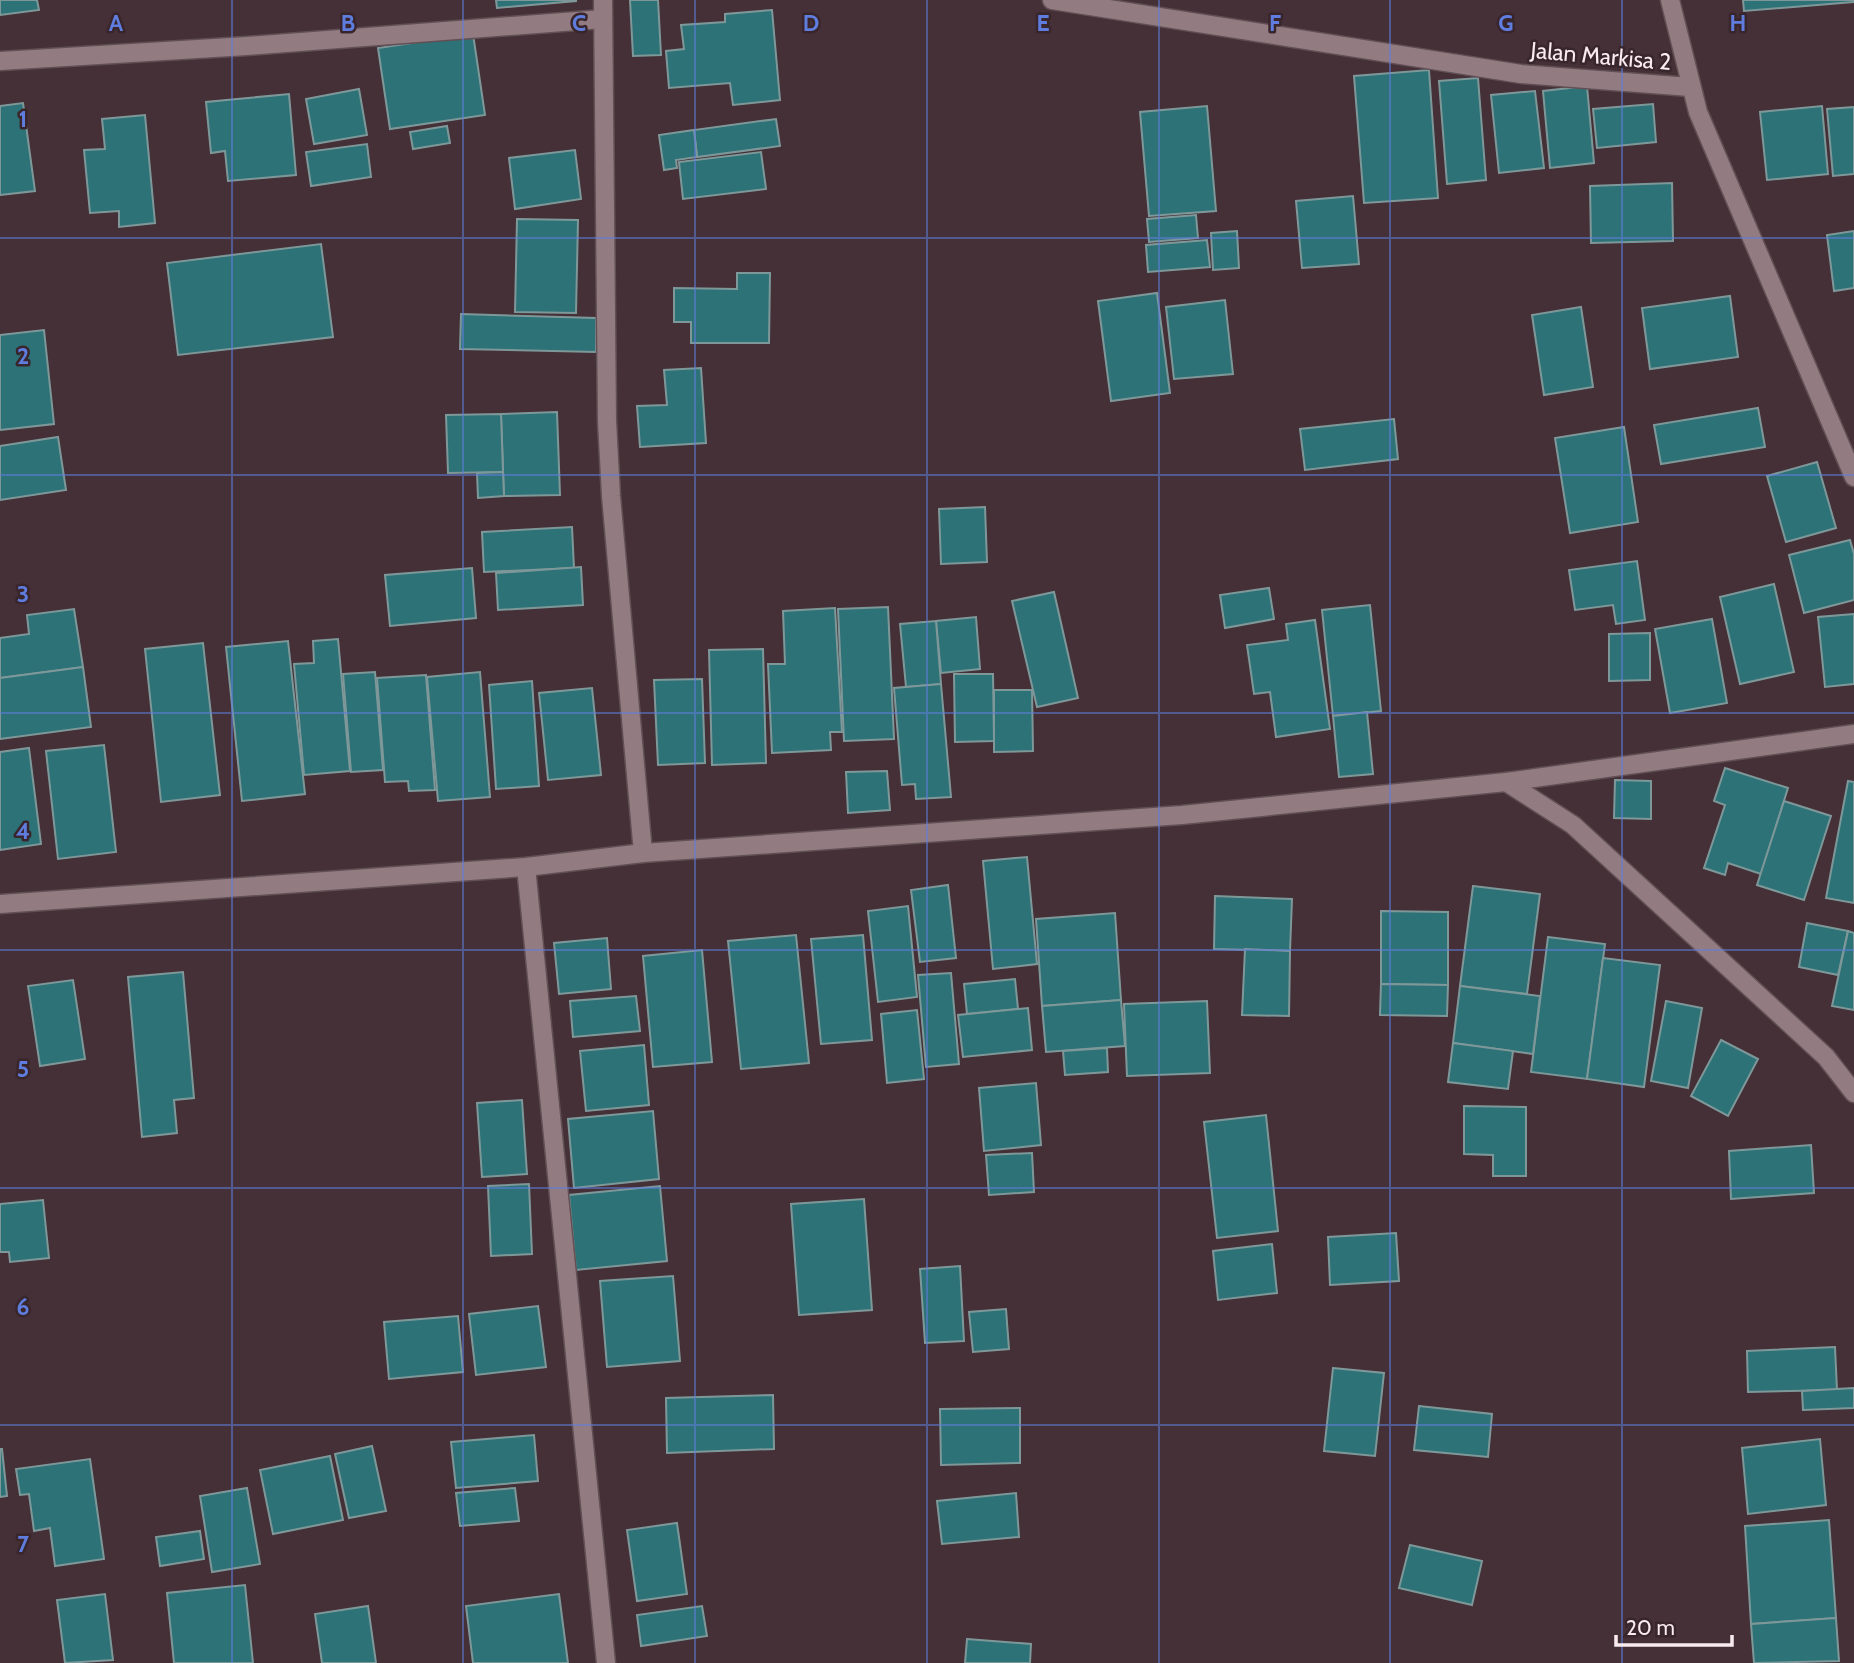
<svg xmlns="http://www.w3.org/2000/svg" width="1854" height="1663" font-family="Cabin,sans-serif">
  <rect width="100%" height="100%" fill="#443036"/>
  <!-- building -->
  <g fill="#2d7277" stroke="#7e989a" stroke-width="2">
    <path d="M0 0H37L39 10 0 15Z"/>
    <path d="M496 0H576V1L497 8Z"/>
    <path d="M630 0H658L661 55 633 56Z"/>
    <path d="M1743 0H1854V2L1744 11Z"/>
    <path d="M772 10 780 100 733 105 730 83 669 88 666 51 684 49 681 25 725 22V14Z"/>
    <path d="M473 34 485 115 390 129 378 48Z"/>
    <path d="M1429 70 1438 198 1364 203 1354 76Z"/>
    <path d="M1478 78 1486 180 1447 184 1439 81Z"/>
    <path d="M1587 86 1594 163 1550 168 1543 91Z"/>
    <path d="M359 89 367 135 314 144 306 99Z"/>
    <path d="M1535 91 1544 168 1499 173 1491 95Z"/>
    <path d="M289 94 296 175 228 181 225 151 211 153 206 102Z"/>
    <path d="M23 103 35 191 0 195V106Z"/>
    <path d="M1653 104 1656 142 1597 148 1593 109Z"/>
    <path d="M1207 106 1216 211 1149 216 1140 112Z"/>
    <path d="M1822 106 1828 174 1767 180 1760 112Z"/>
    <path d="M1854 107V174L1833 176 1827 109Z"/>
    <path d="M145 115 155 223 119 227V211L90 213 84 150 105 149 102 119Z"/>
    <path d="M776 119 780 146 697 157 694 130Z"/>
    <path d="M447 126 450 143 413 149 410 132Z"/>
    <path d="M694 130 697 157 676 160 677 168 664 170 659 135Z"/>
    <path d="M367 144 371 177 311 186 306 152Z"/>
    <path d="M575 150 581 199 515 209 509 158Z"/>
    <path d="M761 152 766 189 683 199 679 162Z"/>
    <path d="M1672 183 1673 241 1591 243 1590 186Z"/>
    <path d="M1353 196 1359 264 1302 268 1296 201Z"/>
    <path d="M1196 215 1198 238 1149 242 1147 219Z"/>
    <path d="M517 219 578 220 576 313 515 312Z"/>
    <path d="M1237 231 1239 268 1213 270 1211 233Z"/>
    <path d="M1854 231V288L1834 291 1827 235Z"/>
    <path d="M1207 240 1210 267 1148 272 1146 245Z"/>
    <path d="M321 244 333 337 178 355 167 263Z"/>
    <path d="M737 273H770L769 343H691V322H674V288L737 289Z"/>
    <path d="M1157 293 1170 393 1111 401 1098 301Z"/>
    <path d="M1730 296 1738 357 1650 369 1642 308Z"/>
    <path d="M1225 300 1233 374 1174 379 1166 307Z"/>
    <path d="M1581 307 1593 387 1544 395 1532 315Z"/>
    <path d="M461 314 596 318V352L460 349Z"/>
    <path d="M44 330 54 424 0 430V335Z"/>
    <path d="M701 368 706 443 640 447 637 406 667 405 664 370Z"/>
    <path d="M1758 408 1765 447 1661 464 1654 425Z"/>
    <path d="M557 412 560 495 504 496 501 414Z"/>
    <path d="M501 414 503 472 448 473 446 415Z"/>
    <path d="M1394 419 1398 459 1305 470 1300 429Z"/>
    <path d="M1624 427 1638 522 1570 533 1555 438Z"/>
    <path d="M58 437 66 490 0 500V446Z"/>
    <path d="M1817 462 1836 528 1786 542 1767 476Z"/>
    <path d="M503 472 504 496 478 498 477 473Z"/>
    <path d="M985 507 987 562 941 564 939 509Z"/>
    <path d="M572 527 574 568 484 572 482 532Z"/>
    <path d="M1850 540 1854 554V600L1804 613 1789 555Z"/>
    <path d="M1637 561 1645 620 1616 624 1613 605 1575 610 1569 570Z"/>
    <path d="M581 567 583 605 498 610 496 573Z"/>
    <path d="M472 568 476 618 390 626 385 575Z"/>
    <path d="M1774 584 1794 672 1740 684 1720 597Z"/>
    <path d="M1269 588 1274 619 1225 628 1220 595Z"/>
    <path d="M1054 592 1078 698 1037 707 1012 601Z"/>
    <path d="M1370 605 1381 711 1333 716 1322 610Z"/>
    <path d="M888 607 894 739 844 741 838 609Z"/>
    <path d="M835 608 842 732H830L831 750 772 753 768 664H785L783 611Z"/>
    <path d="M74 609 83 667 0 678V638L29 634 27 615Z"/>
    <path d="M1854 614V684L1825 687 1818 617Z"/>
    <path d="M976 617 980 669 941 673 936 621Z"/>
    <path d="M1712 619 1727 703 1670 713 1655 629Z"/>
    <path d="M1315 620 1330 729 1276 737 1270 692 1254 694 1247 645 1288 640 1286 624Z"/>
    <path d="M936 621 941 684 906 687 900 624Z"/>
    <path d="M1650 633V680L1609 681V634Z"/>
    <path d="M338 639 350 771 304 775 294 664 314 663 313 641Z"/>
    <path d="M288 641 305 794 242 801 226 647Z"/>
    <path d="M203 643 220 795 161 802 145 649Z"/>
    <path d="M763 649 766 763 712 765 709 650Z"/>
    <path d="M83 667 91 727 0 739V678Z"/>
    <path d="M375 672 383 770 351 772 343 674Z"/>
    <path d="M480 672 490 797 438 801 427 677Z"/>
    <path d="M954 674H993L994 741 955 742Z"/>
    <path d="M426 675 435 790 409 791 408 781 385 782 377 678Z"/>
    <path d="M702 679 705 763 658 765 654 680Z"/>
    <path d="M532 681 539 786 496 789 489 685Z"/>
    <path d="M941 684 951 797 916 799 915 784 902 785 894 688Z"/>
    <path d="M592 688 601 775 548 780 539 693Z"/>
    <path d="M994 690H1032L1033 751 994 752Z"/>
    <path d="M1367 712 1373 774 1339 777 1333 716Z"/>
    <path d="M104 745 116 852 58 859 46 751Z"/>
    <path d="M29 748 41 844 0 850V752Z"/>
    <path d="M1725 768 1788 788 1761 874 1728 863 1725 875 1704 868 1725 805 1714 801Z"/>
    <path d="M887 771 890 810 848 813 846 772Z"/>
    <path d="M1615 780 1651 781V819L1614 818Z"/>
    <path d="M1848 781 1854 782V903L1826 898Z"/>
    <path d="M1784 801 1831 816 1804 900 1757 885Z"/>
    <path d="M1027 857 1037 964 993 969 983 861Z"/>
    <path d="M948 885 956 958 920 962 911 890Z"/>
    <path d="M1473 886 1540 894 1527 994 1460 986Z"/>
    <path d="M1215 896 1292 899 1290 951 1214 949Z"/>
    <path d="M908 906 917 997 878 1002 868 911Z"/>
    <path d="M1381 911 1448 912V985L1381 984Z"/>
    <path d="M1115 913 1121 1000 1042 1006 1036 919Z"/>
    <path d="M1807 923 1848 931 1838 975 1799 967Z"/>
    <path d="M1848 931 1854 933V1010L1832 1006Z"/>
    <path d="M796 935 809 1063 741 1069 728 941Z"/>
    <path d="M863 935 872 1040 821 1044 811 939Z"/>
    <path d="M1548 937 1605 944 1587 1079 1531 1072Z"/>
    <path d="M607 938 611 989 559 994 554 943Z"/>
    <path d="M1245 949 1290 951 1289 1016 1242 1015Z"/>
    <path d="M702 950 712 1062 653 1067 643 956Z"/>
    <path d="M1603 958 1660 965 1644 1087 1587 1079Z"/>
    <path d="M183 972 194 1098 174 1100 177 1133 142 1137 128 977Z"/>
    <path d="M951 973 959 1064 926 1067 918 975Z"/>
    <path d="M1015 979 1018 1009 967 1014 964 984Z"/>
    <path d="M73 980 85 1059 40 1066 28 986Z"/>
    <path d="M1381 984 1448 985 1447 1016 1380 1015Z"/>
    <path d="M1460 986 1540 996 1533 1054 1453 1043Z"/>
    <path d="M636 996 640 1031 573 1037 570 1001Z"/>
    <path d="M1121 1000 1125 1046 1046 1052 1042 1006Z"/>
    <path d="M1207 1001 1210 1073 1127 1076 1124 1004Z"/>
    <path d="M1666 1001 1702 1008 1688 1088 1651 1081Z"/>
    <path d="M1028 1008 1032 1050 963 1057 958 1015Z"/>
    <path d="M917 1010 924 1079 887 1083 881 1014Z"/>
    <path d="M1721 1040 1758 1059 1728 1116 1691 1096Z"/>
    <path d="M1453 1043 1513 1051 1508 1089 1448 1082Z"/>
    <path d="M644 1045 649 1105 586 1111 580 1051Z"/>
    <path d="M1107 1048 1108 1072 1065 1075 1063 1051Z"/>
    <path d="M1036 1083 1041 1145 984 1151 979 1088Z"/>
    <path d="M522 1100 527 1174 482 1177 477 1103Z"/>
    <path d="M1464 1106 1526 1107V1176H1493V1155L1464 1154Z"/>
    <path d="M653 1111 659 1179 574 1188 568 1119Z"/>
    <path d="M1266 1115 1278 1231 1217 1238 1204 1122Z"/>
    <path d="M1811 1145 1814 1193 1731 1199 1729 1151Z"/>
    <path d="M1032 1153 1034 1192 989 1195 986 1155Z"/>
    <path d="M529 1184 532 1254 491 1256 488 1186Z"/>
    <path d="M660 1186 667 1261 576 1270 569 1195Z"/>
    <path d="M864 1199 872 1310 799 1315 791 1204Z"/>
    <path d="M43 1200 49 1258 10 1262 9 1252H0V1204Z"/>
    <path d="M1396 1233 1399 1281 1330 1285 1328 1237Z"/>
    <path d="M1272 1244 1277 1293 1218 1300 1213 1251Z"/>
    <path d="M960 1266 964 1341 925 1343 920 1269Z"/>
    <path d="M673 1276 680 1361 607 1367 600 1281Z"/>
    <path d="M538 1306 546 1367 476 1375 469 1314Z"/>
    <path d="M1006 1309 1009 1349 973 1352 969 1312Z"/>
    <path d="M458 1316 463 1372 389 1379 384 1322Z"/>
    <path d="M1835 1347 1837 1390 1748 1392 1747 1351Z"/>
    <path d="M1333 1368 1384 1373 1375 1456 1324 1451Z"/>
    <path d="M1854 1388V1408L1803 1410 1802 1391Z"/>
    <path d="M773 1395 774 1449 667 1453 666 1398Z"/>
    <path d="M1419 1406 1492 1414 1488 1457 1414 1450Z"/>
    <path d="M1020 1408V1463L941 1465 940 1409Z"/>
    <path d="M534 1435 538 1481 456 1488 451 1442Z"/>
    <path d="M1820 1439 1826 1505 1748 1514 1742 1448Z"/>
    <path d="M372 1446 386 1511 349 1518 335 1454Z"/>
    <path d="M0 1449H2L7 1496 0 1497Z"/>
    <path d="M330 1456 343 1520 273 1534 260 1470Z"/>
    <path d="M90 1459 104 1559 55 1566 50 1528 34 1531 29 1494 20 1495 16 1469Z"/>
    <path d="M247 1488 260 1564 212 1572 200 1496Z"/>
    <path d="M515 1488 519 1521 460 1526 456 1493Z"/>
    <path d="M1016 1493 1019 1537 942 1544 937 1501Z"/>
    <path d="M1829 1520 1836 1618 1751 1624 1745 1526Z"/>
    <path d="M677 1523 687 1594 637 1601 627 1530Z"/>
    <path d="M200 1531 204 1559 160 1566 156 1537Z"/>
    <path d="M1410 1545 1482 1561 1472 1605 1399 1588Z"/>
    <path d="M245 1585 253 1663H174L167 1593Z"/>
    <path d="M105 1594 113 1660 65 1663 57 1600Z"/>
    <path d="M559 1594 568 1663H473L466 1606Z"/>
    <path d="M368 1606 376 1663H322L315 1614Z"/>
    <path d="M702 1606 707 1636 641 1646 637 1615Z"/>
    <path d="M1836 1618 1839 1661 1754 1663 1751 1624Z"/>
    <path d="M967 1639 1031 1644 1030 1663H965Z"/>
  </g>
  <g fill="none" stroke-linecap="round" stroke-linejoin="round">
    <defs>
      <g id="street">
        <path d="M603 0 607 421 611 496 643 853"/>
        <path d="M1052 0 1521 74 1690 87"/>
        <path d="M1670 0 1698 112 1854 477"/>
        <path d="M0 61 247 46 603 19"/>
        <path d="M1506 782 1573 825 1826 1057 1854 1093"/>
        <path d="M526 867 606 1663"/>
        <path d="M0 904 526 867 643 853 1182 815 1506 782 1854 734"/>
      </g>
    </defs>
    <!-- street casing -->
    <use href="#street" stroke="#604f54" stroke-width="21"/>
    <!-- street -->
    <use href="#street" stroke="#927b81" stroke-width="18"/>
  </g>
  <!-- grid -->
  <path fill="none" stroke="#5f7ddf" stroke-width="2" stroke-opacity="0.55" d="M232 0V1663M463 0V1663M695 0V1663M927 0V1663M1159 0V1663M1390 0V1663M1622 0V1663M0 238H1854M0 475H1854M0 713H1854M0 950H1854M0 1188H1854M0 1425H1854"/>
  <g text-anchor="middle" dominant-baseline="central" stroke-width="5" stroke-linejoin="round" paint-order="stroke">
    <!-- street labels -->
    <g font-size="23" fill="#f9ebef" stroke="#39262c">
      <text transform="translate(1601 56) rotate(5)">Jalan Markisa 2</text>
    </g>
  </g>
  <g font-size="23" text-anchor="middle" font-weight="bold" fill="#5f7ddf" stroke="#39262c" stroke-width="5" stroke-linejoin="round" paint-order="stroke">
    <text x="116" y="31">A</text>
    <text x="348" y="31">B</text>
    <text x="579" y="31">C</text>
    <text x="811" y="31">D</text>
    <text x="1043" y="31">E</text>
    <text x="1275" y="31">F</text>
    <text x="1506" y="31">G</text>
    <text x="1738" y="31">H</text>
    <text x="23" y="127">1</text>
    <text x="23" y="364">2</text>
    <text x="23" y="602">3</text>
    <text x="23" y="839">4</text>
    <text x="23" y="1077">5</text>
    <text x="23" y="1315">6</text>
    <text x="23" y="1552">7</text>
  </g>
  <!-- scale -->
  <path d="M1616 1635v10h116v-10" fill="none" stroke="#f9ebef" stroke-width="3.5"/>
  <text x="1626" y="1635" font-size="21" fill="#f9ebef" stroke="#39262c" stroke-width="5" paint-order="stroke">20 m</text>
</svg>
